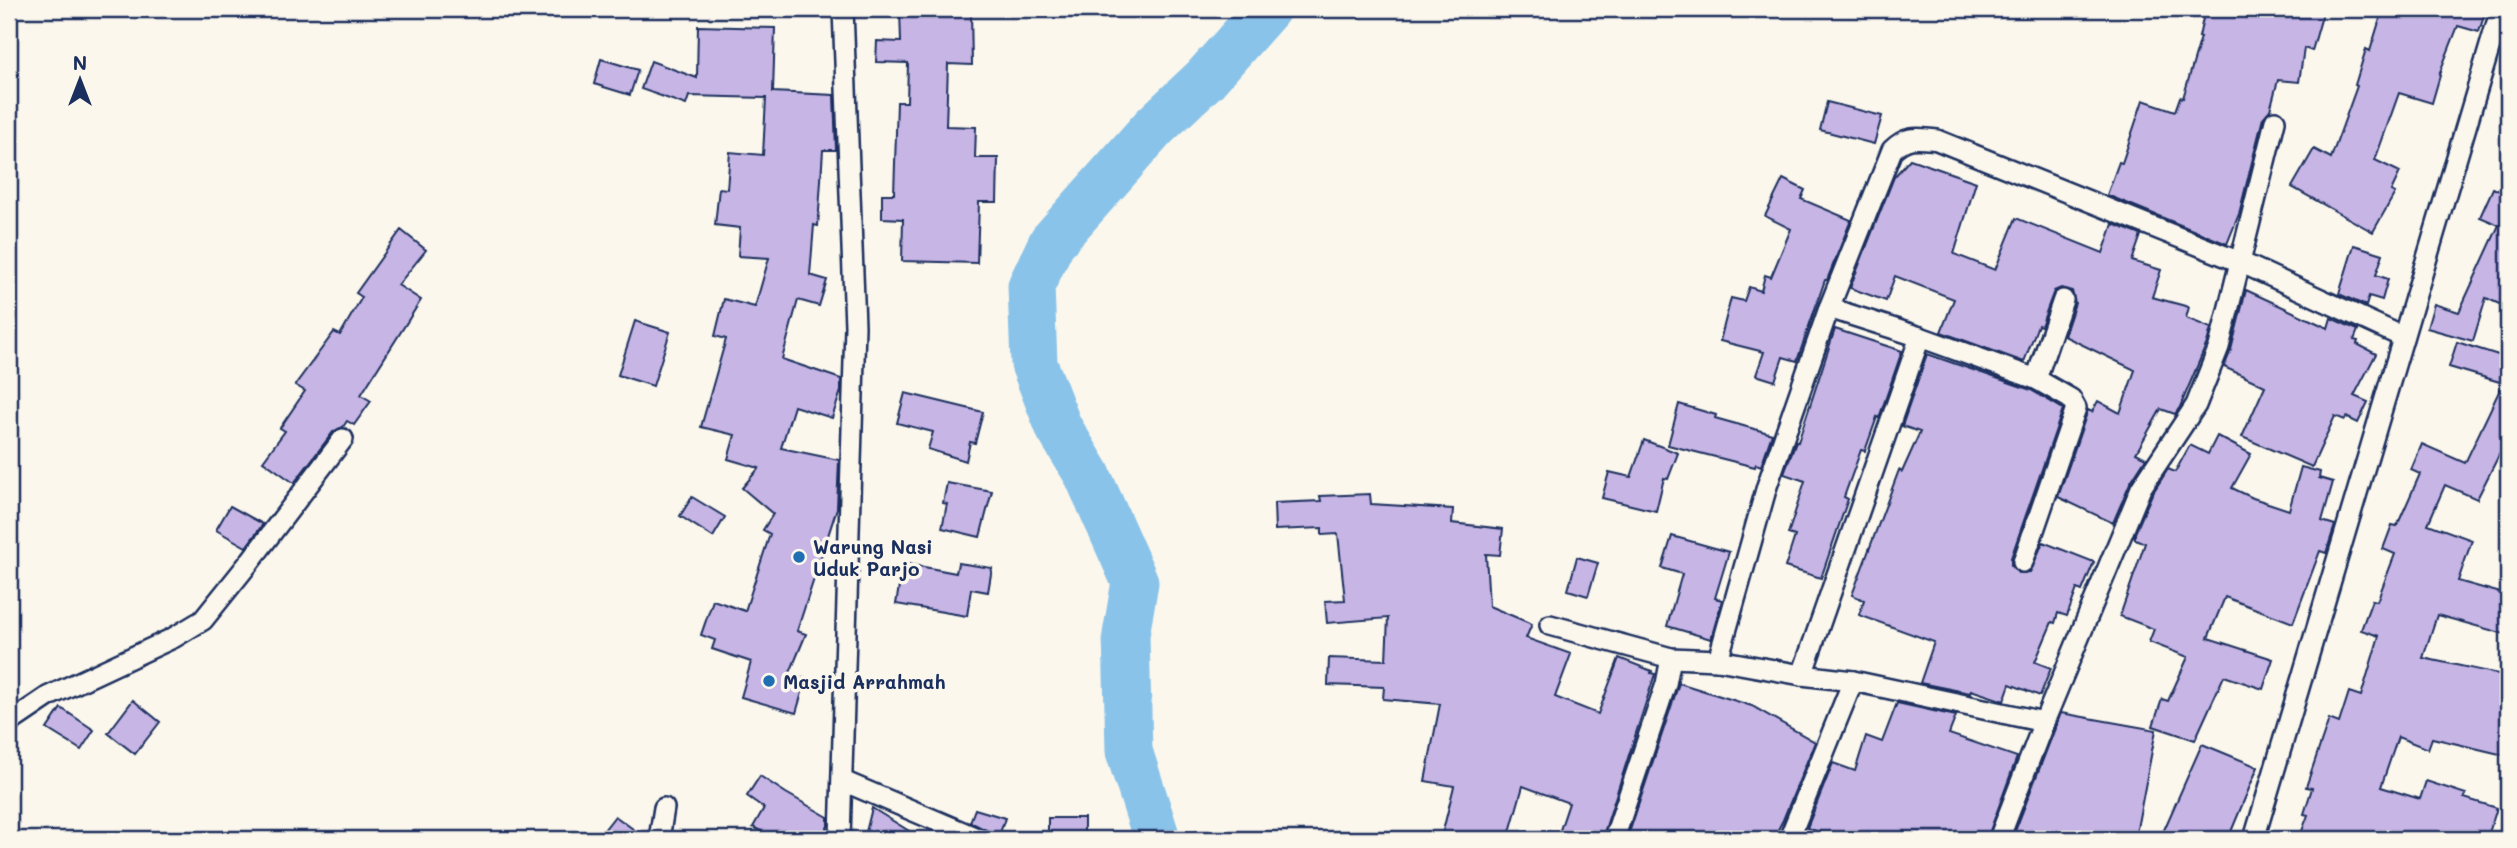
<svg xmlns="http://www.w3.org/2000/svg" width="2517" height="848" font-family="Mali,sans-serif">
  <rect width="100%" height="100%" fill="#fbf7ec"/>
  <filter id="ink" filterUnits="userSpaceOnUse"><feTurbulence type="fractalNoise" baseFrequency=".0143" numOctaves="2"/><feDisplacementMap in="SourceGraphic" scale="14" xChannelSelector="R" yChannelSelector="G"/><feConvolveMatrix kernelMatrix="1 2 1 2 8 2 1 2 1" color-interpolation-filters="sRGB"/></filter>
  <g filter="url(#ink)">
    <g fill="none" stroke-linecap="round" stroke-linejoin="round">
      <!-- river -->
      <path stroke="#8ac3e9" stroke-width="47" d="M1157 839 1129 751 1126 635 1135 582 1087 474 1059 428 1034 364 1031 286 1052 242 1154 127 1205 79 1267 9"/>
    </g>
    <!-- building -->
    <g fill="#c6b5e5" stroke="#1b2f5e" stroke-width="2">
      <path d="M900 9H971L972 65 948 64 946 126 976 127 975 158H998L997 202H979L977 263 902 261 903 219 882 218V194H894L897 102H907L908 63 876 62 877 41 901 42Z"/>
      <path d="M2205 9H2324L2312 51 2304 48 2299 82 2278 80 2270 110 2263 118 2239 214 2227 244 2107 195 2119 162 2122 163 2143 100 2175 111 2180 97 2183 98 2201 37H2199Z"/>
      <path d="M2383 9H2486L2479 32 2458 26 2440 72H2441L2432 103 2399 93 2375 160 2400 172 2391 191 2395 193 2373 232 2292 187 2314 149 2331 158 2357 86 2355 85 2366 49 2370 51Z"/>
      <path d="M698 26 775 28 773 92 834 95 836 150H823L818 226 814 225 810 275 827 280 819 306 798 300 782 359 841 379V391L832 418 794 406 781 448 839 460 837 508 797 631 806 634 789 675 806 679 796 713 741 697 751 662 712 649 715 640 701 635 713 600 745 611 770 534 763 530 773 514 742 488 759 468 728 459 735 435 701 427 726 339 715 336 724 299 755 307 769 258 738 256 740 228 715 225 719 188 727 189 730 152 763 155 766 98 689 96 686 105 641 89 651 61 697 78Z"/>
      <path d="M601 59 638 70 630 95 594 84Z"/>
      <path d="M1827 102 1882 116 1874 144 1820 130Z"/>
      <path d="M1910 159 1976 182 1954 254 1995 270 2016 218 2103 253 2113 224 2141 235 2132 261 2161 270 2152 297 2189 307 2186 318 2211 328 2207 343 2180 407 2175 414 2161 409 2136 453 2146 458 2130 483 2113 523 2058 497 2088 410 2092 412 2098 401 2120 413 2135 370 2064 336 2075 303 2072 291 2061 288 2054 291 2041 326 2038 325 2024 362 1941 332 1954 299 1895 276 1886 301 1850 288 1894 177Z"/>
      <path d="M1783 179 1805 190 1801 199 1851 220 1827 280H1825L1797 361 1783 357 1775 381 1756 375 1764 352 1720 341 1731 298 1744 301 1749 287 1761 291 1765 275 1771 277 1791 229 1765 216Z"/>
      <path d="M2493 188 2508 195V308L2486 298 2473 341 2427 328 2434 304 2459 312 2499 225 2480 217Z"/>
      <path d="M401 230 426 250 398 285 421 300 361 395 371 401 354 425 347 421 343 427 333 432 294 483 263 461 285 431 280 428 305 391 295 385 334 332 340 335 362 297 356 293Z"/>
      <path d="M2354 245 2383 254 2376 275 2388 279 2382 300 2369 296 2366 306 2339 294Z"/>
      <path d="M2246 290 2328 328 2331 318 2358 330 2354 340 2358 341 2357 344 2376 354 2354 396 2368 402 2358 423 2346 417 2345 420 2335 416 2312 467 2242 437 2265 386 2224 367 2231 350Z"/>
      <path d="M635 321 670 332 653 386 618 375Z"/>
      <path d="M1835 329 1902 351 1879 418 1877 417 1865 451 1861 450 1844 497 1848 499 1821 578 1785 567 1795 536 1788 534 1805 481 1784 474 1796 441 1798 442Z"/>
      <path d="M2457 342 2508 358V437L2477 499 2445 485 2428 524 2472 540 2458 581 2508 595V635L2437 615 2423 658 2508 676V756L2432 738 2428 749 2398 737 2381 787 2420 799 2426 781 2466 794 2464 798 2497 808 2487 839H2299L2308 815 2304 814 2312 788 2306 787 2329 719 2339 723 2349 692 2361 696 2379 636 2361 630 2372 600 2377 601 2395 554 2383 549 2392 525 2397 526 2420 474 2411 470 2422 444 2465 463 2503 383 2449 367Z"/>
      <path d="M1927 354 2031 390 2063 409 2011 558V565L2018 573 2030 572 2043 542 2094 562 2082 591 2077 589 2067 616 2058 613 2055 623 2052 622 2035 662 2051 668 2040 696 2010 684 2004 701 1971 690 1970 693 1920 683 1934 642 1859 615 1864 600 1852 595 1899 470 1902 472 1920 432 1902 426Z"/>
      <path d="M905 393 983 412 975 443 970 442 966 461 928 449 933 432 897 423Z"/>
      <path d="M1679 404 1716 415 1715 418 1772 434 1761 466 1756 464 1755 467 1668 445Z"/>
      <path d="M2217 436 2251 454 2232 488 2253 498 2289 510 2301 467 2320 472 2319 478 2333 482 2322 521 2335 525 2326 553 2320 551 2293 623 2225 597 2208 638 2273 659 2263 689 2224 676 2195 740 2153 726 2162 699 2168 701 2188 657 2149 642 2154 629 2120 616 2145 543 2135 539V533L2152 494 2168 469 2175 472 2190 445 2208 454Z"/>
      <path d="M1644 440 1678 453 1668 479 1664 478 1656 511 1602 498 1609 472 1631 477Z"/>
      <path d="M947 483 992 491 980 537 942 528 947 504 943 503Z"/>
      <path d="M1370 494 1371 504 1453 509 1452 523 1503 529 1500 555 1486 554 1489 606 1532 624 1526 638 1571 654 1555 697 1598 714 1619 658 1652 671 1651 673 1655 674 1602 839H1557L1569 803 1523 786 1508 839H1441L1454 786 1425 781 1440 704 1383 699 1384 687 1328 685 1329 658 1386 660 1388 618 1327 623 1325 601 1345 600 1338 534 1322 535V528L1275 530 1274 503 1321 501 1320 496Z"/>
      <path d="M692 497 725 517 713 537 680 516Z"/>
      <path d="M230 506 263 524 246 547 216 530Z"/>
      <path d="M1672 536 1729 552 1715 598 1722 600 1711 639 1667 626 1682 574 1662 568Z"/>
      <path d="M1577 557 1598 563 1588 596 1568 590Z"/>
      <path d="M903 563 956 573 958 563 992 568 988 592 971 589 967 616 896 604Z"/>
      <path d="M1679 683 1752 706 1815 742 1783 820 1773 839H1627Z"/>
      <path d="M133 700 160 722 135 754 108 733Z"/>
      <path d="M1897 703 1956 716 1949 734 2017 757 1987 839H1839L1807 828 1833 763 1855 771 1866 736 1882 742Z"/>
      <path d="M61 708 94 730 81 750 47 729Z"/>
      <path d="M2061 713 2156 730 2135 839H2012Z"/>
      <path d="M2202 744 2258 767 2228 839H2160Z"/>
      <path d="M760 776 786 793 828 817V826L821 839H776L753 827 764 808 747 796Z"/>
      <path d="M872 808 922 839H892L866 832Z"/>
      <path d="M975 809 1005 818 998 839H991L988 831 970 822Z"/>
      <path d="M615 816 647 839H597Z"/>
      <rect x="1048" y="818" width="36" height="21"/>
    </g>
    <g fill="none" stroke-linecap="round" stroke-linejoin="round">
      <defs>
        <g id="minor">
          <path d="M1920 337 2036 379 2063 300"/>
          <path d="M2023 562 2076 408 2071 399 2036 379"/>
          <path d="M1550 625 1671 658 1718 660 1802 675 1853 681 2044 722"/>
          <path d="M1718 660 1767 486 1829 308 1892 150C1907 135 1918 138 1937 140L2240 262 2403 337"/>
          <path d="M1802 675 1920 337 1829 308"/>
          <path d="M9 723 49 696 173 638 203 620 248 564 343 439"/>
          <path d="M843 781 979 839"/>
          <path d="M659 839 664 808"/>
          <path d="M840 839 855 326 843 9"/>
          <path d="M1614 839 1666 684 1671 658"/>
          <path d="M1789 839 1853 681"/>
          <path d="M1999 839 2044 722 2141 488 2196 405 2219 347 2275 121"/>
          <path d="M2254 839 2501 9"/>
        </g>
      </defs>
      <!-- minor casing -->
      <use href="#minor" stroke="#1b2f5e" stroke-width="24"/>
      <!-- minor -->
      <use href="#minor" stroke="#fbf7ec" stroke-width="19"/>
    </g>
  </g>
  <!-- markers -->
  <g fill="#1f6fb2" stroke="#fbf7ec" stroke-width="2.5">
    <circle cx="799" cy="557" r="7"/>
    <circle cx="769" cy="681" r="7"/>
  </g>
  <g text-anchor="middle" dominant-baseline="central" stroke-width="7" stroke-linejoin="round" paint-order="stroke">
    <!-- poi labels -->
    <g font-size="19" font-weight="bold" fill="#1b2f5e" stroke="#fbf7ec" text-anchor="start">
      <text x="813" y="546">Warung Nasi<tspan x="813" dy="22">Uduk Parjo</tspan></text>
      <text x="783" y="681">Masjid Arrahmah</text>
    </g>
  </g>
  <!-- margin -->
  <rect width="2517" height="848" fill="none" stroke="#fbf7ec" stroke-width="35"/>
  <rect x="18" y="18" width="2482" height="813" fill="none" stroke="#1b2f5e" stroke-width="2.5" filter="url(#ink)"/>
  <!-- north arrow -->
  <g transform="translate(80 80)" stroke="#fbf7ec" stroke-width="5" paint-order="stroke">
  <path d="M0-5L12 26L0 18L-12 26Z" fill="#1b2f5e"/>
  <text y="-10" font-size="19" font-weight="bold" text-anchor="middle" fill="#1b2f5e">N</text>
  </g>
</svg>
